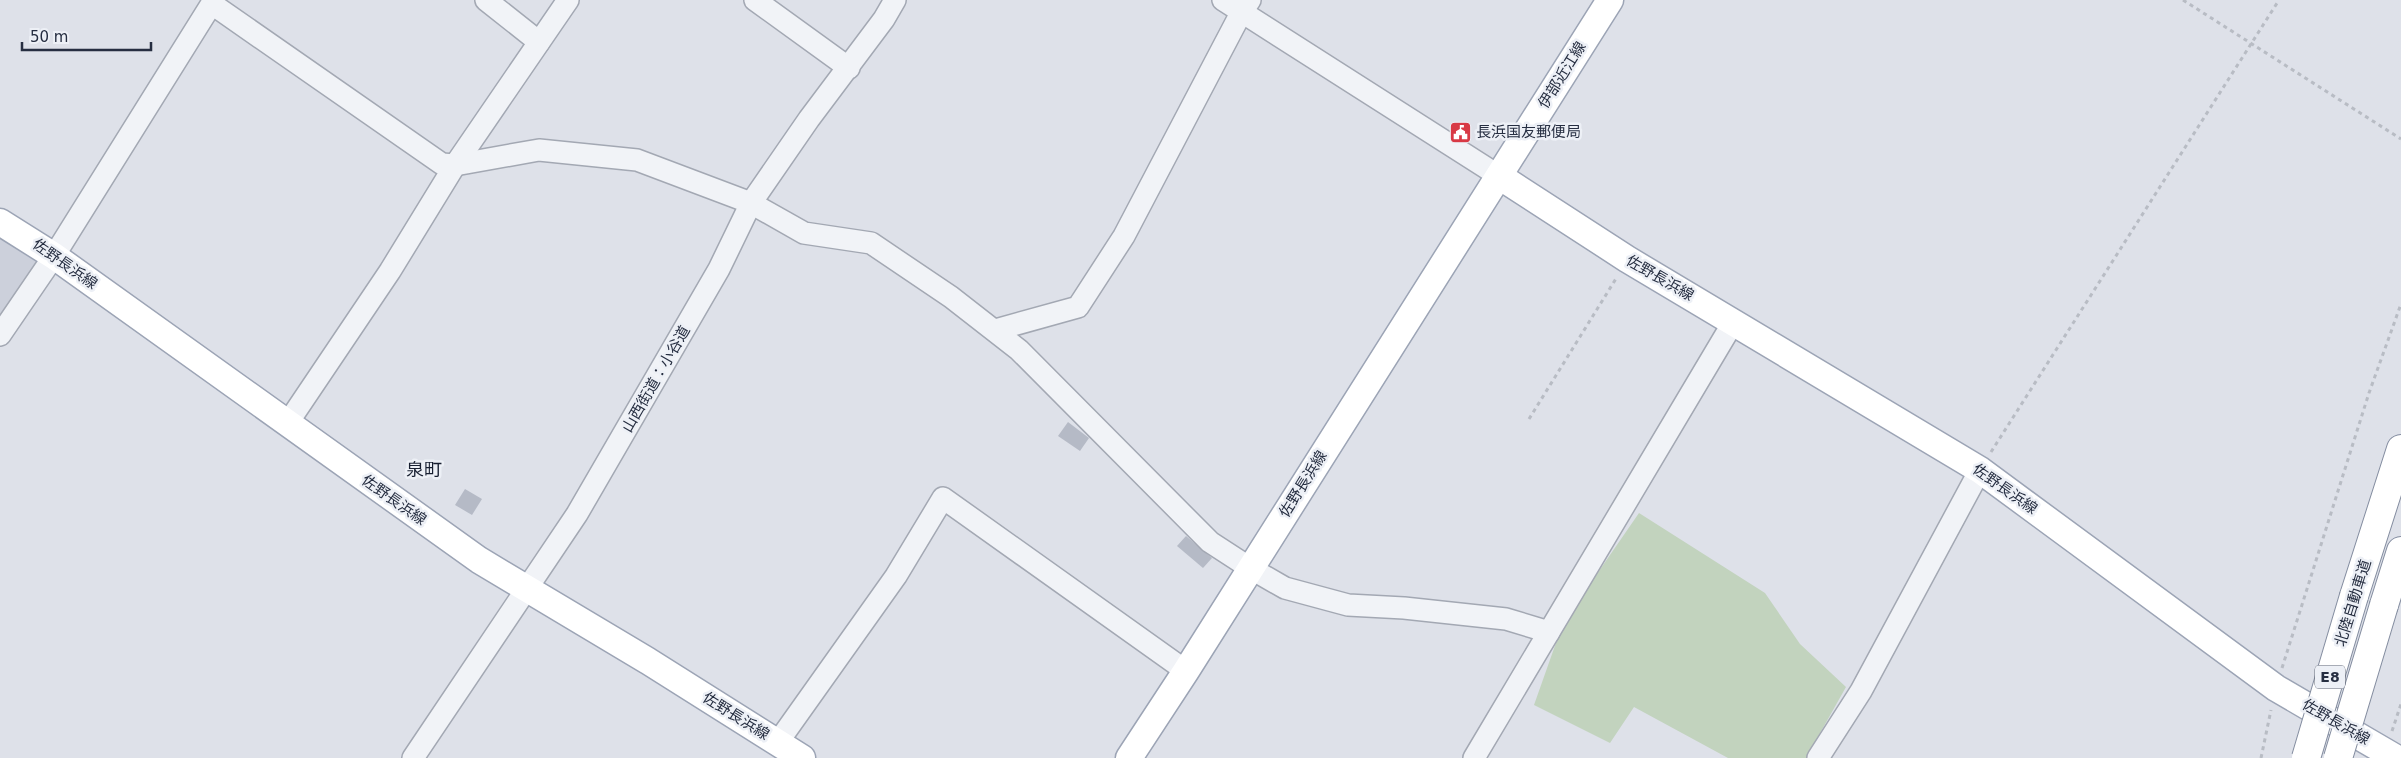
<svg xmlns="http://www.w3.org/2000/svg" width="2401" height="758" font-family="'DejaVu Sans','Noto Sans JP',sans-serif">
  <rect width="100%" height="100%" fill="#dee1e9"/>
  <!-- built -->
  <path fill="#ccd0db" d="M0 234 42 260 0 321Z"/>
  <!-- green -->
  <path fill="#c2d3be" d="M1639 513 1765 593 1800 644 1846 687 1806 758H1728L1634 707 1610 743 1534 705 1563 623Z"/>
  <!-- building -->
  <g fill="#b5bac6">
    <path d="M1068 422 1089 438 1080 451 1058 436Z"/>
    <path d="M465 489 482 499 472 515 455 505Z"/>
    <path d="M1186 536 1212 558 1203 568 1177 546Z"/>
  </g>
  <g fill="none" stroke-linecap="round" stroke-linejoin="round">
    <defs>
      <g id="minor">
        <path d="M486 0 539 42"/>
        <path d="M755 0 849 68"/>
        <path d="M1223 0 1499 176"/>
        <path d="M212 4 442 164 455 165 539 150 637 160 751 203 804 233 871 243 951 297 1019 350 1210 542 1250 568 1285 588 1348 605 1404 608 1506 619 1549 632"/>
        <path d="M995 330 1078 307 1124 236 1241 13 1250 0"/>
        <path d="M0 335 54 256 214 0"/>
        <path d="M287 424 390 271 455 165 568 0"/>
        <path d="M778 742 896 576 943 498 1186 671"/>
        <path d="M413 758 577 514 719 269 751 203 809 119 884 19 895 0"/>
        <path d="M1474 758 1734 321"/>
        <path d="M1818 758 1861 691 1980 470"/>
      </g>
      <g id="major">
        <path d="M1499 176 1627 259 1980 470 2276 688 2396 758"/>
        <path d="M0 222 54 256 479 560 648 661 802 758"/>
        <path d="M1129 758 1186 671 1610 0"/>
      </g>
      <g id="highway">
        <path d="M2354 596 2401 449"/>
        <path d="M2384 605 2401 551"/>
      </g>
    </defs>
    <!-- minor casing -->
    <use href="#minor" stroke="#a3a8b3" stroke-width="24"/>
    <!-- major casing -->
    <use href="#major" stroke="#9ca4b5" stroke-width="29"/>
    <!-- highway casing -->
    <use href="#highway" stroke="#848da0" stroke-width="30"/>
    <!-- path -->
    <g stroke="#b8bcc4" stroke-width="3" stroke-dasharray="4 4" stroke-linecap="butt">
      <path d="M2183 0 2401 139"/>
      <path d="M1529 419 1617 277"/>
      <path d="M1991 452 2279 0"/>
      <path d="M2282 668 2369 393 2401 304"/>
      <path d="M2392 731 2401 704"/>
      <path d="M2261 758 2271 710"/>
    </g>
    <!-- minor -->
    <use href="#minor" stroke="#f1f3f7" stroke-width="21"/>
    <!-- major -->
    <use href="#major" stroke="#fff" stroke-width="26"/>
    <!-- highway -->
    <use href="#highway" stroke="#fff" stroke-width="28"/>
    <defs>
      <g id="highway-bridge">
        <path d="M2306 758 2354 596"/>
        <path d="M2338 758 2384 605"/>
      </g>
    </defs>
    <!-- highway-bridge casing -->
    <use href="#highway-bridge" stroke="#848da0" stroke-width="30" stroke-linecap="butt"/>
    <!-- highway-bridge -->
    <use href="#highway-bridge" stroke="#fff" stroke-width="28"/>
  </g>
  <!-- icons -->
  <defs>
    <symbol id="civic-square" viewBox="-11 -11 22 22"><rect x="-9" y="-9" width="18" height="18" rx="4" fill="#d83945" stroke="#edf0f6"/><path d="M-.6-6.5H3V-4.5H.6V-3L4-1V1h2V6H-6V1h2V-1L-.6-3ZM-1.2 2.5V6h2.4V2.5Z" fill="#fff"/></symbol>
  </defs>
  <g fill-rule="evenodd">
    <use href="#civic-square" x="1448" y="120" width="25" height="25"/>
  </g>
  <g text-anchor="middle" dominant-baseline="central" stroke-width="5" stroke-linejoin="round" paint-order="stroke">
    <!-- shield labels -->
    <rect fill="#edf0f6" stroke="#626877" stroke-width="1" x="2315" y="665.5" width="30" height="23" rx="4"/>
    <g font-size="14" font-weight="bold" fill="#262e41">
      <text x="2330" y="677">E8</text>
    </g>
    <!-- street labels -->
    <g font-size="15" fill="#262e41" stroke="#edf0f6">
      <text transform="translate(1562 75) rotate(-58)">伊部近江線</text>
      <text transform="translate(65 264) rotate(35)">佐野長浜線</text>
      <text transform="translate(1660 278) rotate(30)">佐野長浜線</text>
      <text transform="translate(656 379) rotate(-60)">山西街道：小谷道</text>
      <text transform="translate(1303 484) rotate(-58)">佐野長浜線</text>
      <text transform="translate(2005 489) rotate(35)">佐野長浜線</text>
      <text transform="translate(394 500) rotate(35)">佐野長浜線</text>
      <text transform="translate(2353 603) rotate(-73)">北陸自動車道</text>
      <text transform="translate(736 716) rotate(32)">佐野長浜線</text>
      <text transform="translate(2336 722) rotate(30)">佐野長浜線</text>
    </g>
    <!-- poi labels -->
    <g font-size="15" fill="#262e41" stroke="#edf0f6" text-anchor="start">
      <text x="1476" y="132">長浜国友郵便局</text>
    </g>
    <!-- quarter labels -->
    <g font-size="18" fill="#181f31" stroke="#edf0f6">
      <text x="424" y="469">泉町</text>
    </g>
  </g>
  <!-- scale -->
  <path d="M22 42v8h129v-8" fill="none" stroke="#262e41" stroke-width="2.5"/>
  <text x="30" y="42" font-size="15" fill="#262e41" stroke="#edf0f6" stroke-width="4" paint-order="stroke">50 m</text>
</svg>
